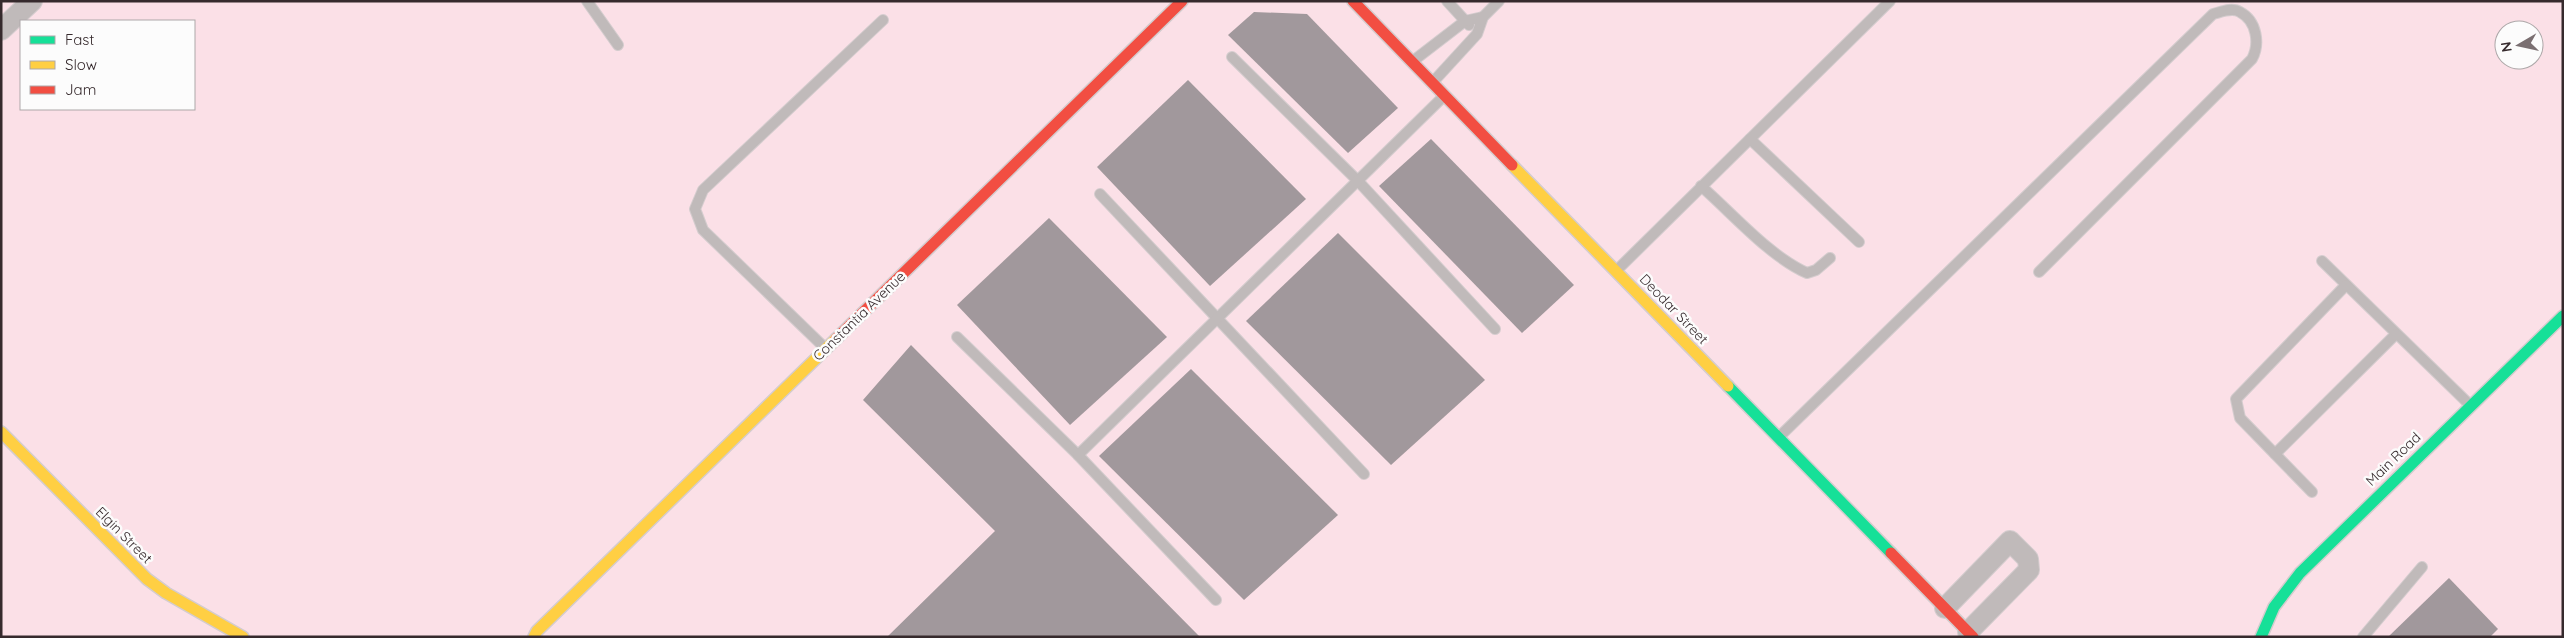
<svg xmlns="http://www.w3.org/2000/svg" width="2564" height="638" font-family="Quicksand,sans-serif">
  <rect width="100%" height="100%" fill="#f8eef0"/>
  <!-- built -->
  <path fill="#fbe0e7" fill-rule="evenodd" d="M1 1H2563V637H1ZM21 21H194V109H21ZM2504 30H2534V60H2504Z"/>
  <!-- building -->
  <g fill="#a1989c">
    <path d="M1254 12 1307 14 1398 108 1348 153 1228 35Z"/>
    <path d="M1188 80 1306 199 1210 286 1097 167Z"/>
    <path d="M1431 139 1574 285 1522 333 1379 186Z"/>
    <path d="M1049 218 1167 337 1070 425 957 305Z"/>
    <path d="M1338 233 1485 380 1391 465 1246 321Z"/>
    <path d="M911 345 1200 637H887L995 531 863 400Z"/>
    <path d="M1191 369 1338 515 1244 600 1099 456Z"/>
    <path d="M2449 578 2498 629 2490 637H2388Z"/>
  </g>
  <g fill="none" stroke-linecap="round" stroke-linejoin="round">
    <defs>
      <g id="lane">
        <path d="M587 1 618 45"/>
        <path d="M1447 1 1469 25"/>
        <path d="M1232 57 1358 181 1495 329"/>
        <path d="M1413 61 1465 21 1483 17"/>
        <path d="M1433 82 1477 34 1483 17 1499 1"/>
        <path d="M1750 139 1859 242"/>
        <path d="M1701 186C1733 214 1769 256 1807 273L1816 270 1830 258"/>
        <path d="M1100 194 1364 474"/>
        <path d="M2322 261 2470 405"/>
        <path d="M1617 270 1890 1"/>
        <path d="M957 337 1078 455 1216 600"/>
        <path d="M825 348 703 230 695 209 703 190 883 20"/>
        <path d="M1779 437 2213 14C2221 12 2232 7 2240 12 2257 21 2260 44 2252 59L2039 272"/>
        <path d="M2275 454 2396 334"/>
        <path d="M1078 455 1444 96"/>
        <path d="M2312 492 2240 418 2236 399 2346 285"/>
        <path d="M2363 637 2422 567"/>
      </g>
      <g id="street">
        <path d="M1 30 32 1"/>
        <path d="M1945 608 2010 541 2028 559 2029 570 1968 632"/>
      </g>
      <g id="fast">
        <path d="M1728 386 1891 553"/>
        <path d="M2261 637 2274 607 2300 573 2563 316"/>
      </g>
      <g id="slow">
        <path d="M1512 165 1728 386"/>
        <path d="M1 432 147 579 166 593 243 637"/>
        <path d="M534 637 537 631 836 339"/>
      </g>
      <g id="jam">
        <path d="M1353 1 1512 165"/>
        <path d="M836 339 1182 1"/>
        <path d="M1891 553 1973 637"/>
      </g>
    </defs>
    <!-- lane casing -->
    <use href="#lane" stroke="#d4ccce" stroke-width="12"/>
    <!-- street casing -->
    <use href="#street" stroke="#d4ccce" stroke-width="22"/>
    <!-- fast casing -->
    <use href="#fast" stroke="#d4ccce" stroke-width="14"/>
    <!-- slow casing -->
    <use href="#slow" stroke="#d4ccce" stroke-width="14"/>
    <!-- jam casing -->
    <use href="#jam" stroke="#d4ccce" stroke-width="14"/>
    <!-- lane -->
    <use href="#lane" stroke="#c0baba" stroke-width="10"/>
    <!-- street -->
    <use href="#street" stroke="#c0baba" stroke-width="20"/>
    <!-- fast -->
    <use href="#fast" stroke="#16e098" stroke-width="11"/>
    <!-- slow -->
    <use href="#slow" stroke="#ffcf43" stroke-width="11"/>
    <!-- jam -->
    <use href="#jam" stroke="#f24e42" stroke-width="11"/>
  </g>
  <g text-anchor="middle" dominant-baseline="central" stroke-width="5" stroke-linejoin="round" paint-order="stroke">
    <!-- street labels -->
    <g font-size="14" fill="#362a2d" stroke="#fcfcfc">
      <text transform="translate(1674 309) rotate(46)">Deodar Street</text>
      <text transform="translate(859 316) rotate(-44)">Constantia Avenue</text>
      <text transform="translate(2393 459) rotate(-44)">Main Road</text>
      <text transform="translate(124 535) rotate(45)">Elgin Street</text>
    </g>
  </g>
  <!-- border -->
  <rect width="2564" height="638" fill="none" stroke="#362a2d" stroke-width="5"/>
  <!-- legend -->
  <rect x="20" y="20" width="175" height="90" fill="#fcfcfc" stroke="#ada8a9"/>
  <rect x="30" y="36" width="25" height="8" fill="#16e098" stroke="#ada8a9"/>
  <text x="65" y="45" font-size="15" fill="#362a2d">Fast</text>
  <rect x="30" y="61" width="25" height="8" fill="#ffcf43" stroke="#ada8a9"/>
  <text x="65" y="70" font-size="15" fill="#362a2d">Slow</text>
  <rect x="30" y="86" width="25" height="8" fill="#f24e42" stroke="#ada8a9"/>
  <text x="65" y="95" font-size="15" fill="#362a2d">Jam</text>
  <!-- north arrow -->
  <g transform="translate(2519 45) rotate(261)"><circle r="24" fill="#fcfcfc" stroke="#ada8a9"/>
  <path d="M0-4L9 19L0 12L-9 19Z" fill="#7a6f71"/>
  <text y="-8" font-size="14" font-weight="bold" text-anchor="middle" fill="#362a2d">N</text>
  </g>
</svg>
